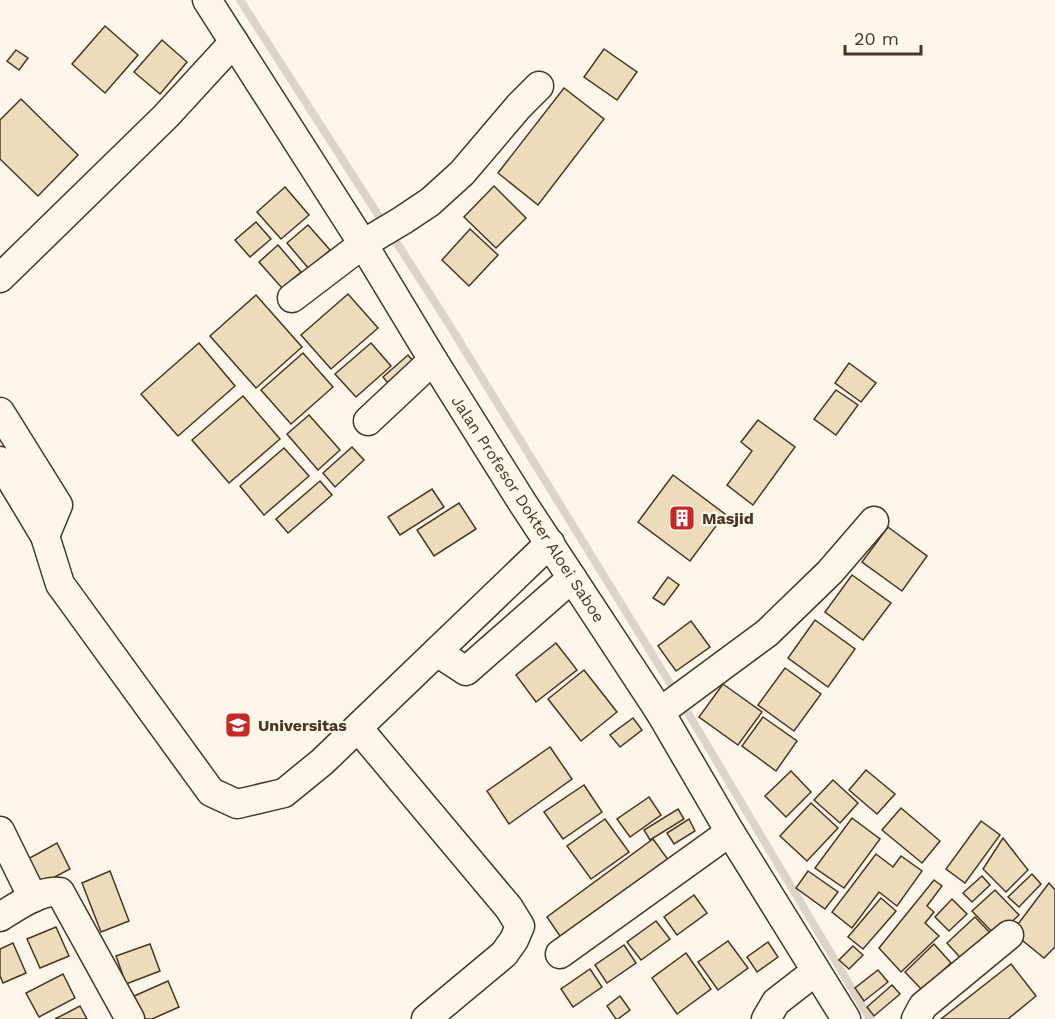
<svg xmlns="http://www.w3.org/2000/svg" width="1055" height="1019" font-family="'Work Sans',sans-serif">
  <rect width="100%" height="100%" fill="#fbf6e9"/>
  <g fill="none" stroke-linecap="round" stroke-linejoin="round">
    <!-- stream -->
    <g stroke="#dcd4c6" stroke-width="8">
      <path d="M240 0 384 224"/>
      <path d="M391 234 445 318 676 693"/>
      <path d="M682 703 870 1019"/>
    </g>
  </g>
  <!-- building -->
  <g fill="#ecdcbc" stroke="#4a3520" stroke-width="1.5">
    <path d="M105 26 138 55 105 93 72 64Z"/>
    <path d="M162 40 187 62 160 94 134 72Z"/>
    <path d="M604 49 637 72 617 100 584 77Z"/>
    <path d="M16 50 28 58 19 70 7 61Z"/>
    <path d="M564 88 604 119 538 205 498 173Z"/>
    <path d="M21 99 78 155 38 196 0 159V120Z"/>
    <path d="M494 186 526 218 496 248 464 217Z"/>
    <path d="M285 187 309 215 281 239 257 212Z"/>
    <path d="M256 222 271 239 250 257 235 240Z"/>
    <path d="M308 225 330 250 309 269 287 243Z"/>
    <path d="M470 229 498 255 469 286 442 260Z"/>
    <path d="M278 245 301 272 282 288 259 262Z"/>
    <path d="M348 294 378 328 331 369 301 335Z"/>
    <path d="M256 295 302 347 256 388 210 336Z"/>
    <path d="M199 343 235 386 178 436 141 394Z"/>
    <path d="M371 343 391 366 356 397 335 374Z"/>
    <path d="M303 353 333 387 291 424 261 390Z"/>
    <path d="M408 355 419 368 394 390 383 377Z"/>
    <path d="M849 363 876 383 861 402 835 383Z"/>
    <path d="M836 390 858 405 836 435 814 419Z"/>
    <path d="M243 396 280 439 229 483 192 440Z"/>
    <path d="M309 415 340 450 318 470 287 434Z"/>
    <path d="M758 420 795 447 753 505 727 485 752 451 741 442Z"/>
    <path d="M352 447 364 460 335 487 323 473Z"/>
    <path d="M284 448 309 476 264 515 240 486Z"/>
    <path d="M673 475 725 514 690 561 638 522Z"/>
    <path d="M320 481 332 495 288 533 276 519Z"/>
    <path d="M432 489 444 507 400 535 388 517Z"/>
    <path d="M459 503 476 529 434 556 417 530Z"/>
    <path d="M888 527 927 556 902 591 862 562Z"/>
    <path d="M852 575 891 603 863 640 825 612Z"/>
    <path d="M668 577 679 585 664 605 653 598Z"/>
    <path d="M815 620 855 649 828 687 788 658Z"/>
    <path d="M691 621 710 647 676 671 658 646Z"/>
    <path d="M556 643 577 670 536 702 516 675Z"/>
    <path d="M785 668 821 694 794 731 758 705Z"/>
    <path d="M584 670 617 712 581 741 548 699Z"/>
    <path d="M723 684 762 712 738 745 699 717Z"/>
    <path d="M763 717 797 741 776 771 742 746Z"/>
    <path d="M633 718 642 730 620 747 610 735Z"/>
    <path d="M550 747 572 779 509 824 487 791Z"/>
    <path d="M866 770 895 794 877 814 849 790Z"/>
    <path d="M791 771 811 792 786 817 765 796Z"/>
    <path d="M833 780 858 803 840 823 814 800Z"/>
    <path d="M584 785 602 812 563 839 544 812Z"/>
    <path d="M649 797 661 815 630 837 617 819Z"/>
    <path d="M811 803 838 828 807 861 780 836Z"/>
    <path d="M901 808 940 841 922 863 882 830Z"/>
    <path d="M678 809 684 819 650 840 644 830Z"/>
    <path d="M852 818 880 839 844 888 815 868Z"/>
    <path d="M605 819 629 852 591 879 567 846Z"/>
    <path d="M689 819 695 831 674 844 667 833Z"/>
    <path d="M981 821 1000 835 965 883 946 869Z"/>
    <path d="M1003 838 1028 870 1006 892 983 869Z"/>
    <path d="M653 839 669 861 562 939 547 917Z"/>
    <path d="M57 843 70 869 30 890 17 865Z"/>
    <path d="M876 854 893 867 901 856 922 871 897 906 879 892 852 928 832 912Z"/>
    <path d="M110 871 129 921 101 932 82 883Z"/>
    <path d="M808 871 838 892 825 909 796 888Z"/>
    <path d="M1032 874 1041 884 1019 907 1008 897Z"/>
    <path d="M982 876 990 885 972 902 963 893Z"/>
    <path d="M934 880 942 886 927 906 934 912 925 923 939 936 901 972 879 948Z"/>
    <path d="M1049 883 1055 890V947L1044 958 1012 932Z"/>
    <path d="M995 890 1019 915 996 936 972 911Z"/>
    <path d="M694 895 707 913 677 935 664 917Z"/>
    <path d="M881 898 896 911 863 949 848 937Z"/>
    <path d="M952 899 967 914 949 931 935 917Z"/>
    <path d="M975 917 994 937 966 964 947 943Z"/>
    <path d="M656 921 670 939 641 960 627 942Z"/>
    <path d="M56 927 69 956 40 968 27 939Z"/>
    <path d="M728 941 748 968 718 990 698 962Z"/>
    <path d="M768 942 778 957 757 972 747 957Z"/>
    <path d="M13 943 26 973 3 983 0 976V949Z"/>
    <path d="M150 944 160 971 126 984 116 956Z"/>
    <path d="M934 944 951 963 922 990 905 972Z"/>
    <path d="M624 945 636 963 607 983 595 965Z"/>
    <path d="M853 946 863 955 849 969 839 960Z"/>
    <path d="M686 953 711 989 677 1014 652 978Z"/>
    <path d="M1011 964 1036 996 1008 1019H941Z"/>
    <path d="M590 969 602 987 573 1007 561 989Z"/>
    <path d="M878 970 888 982 864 1001 855 988Z"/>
    <path d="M63 974 75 998 39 1017 26 993Z"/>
    <path d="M168 981 179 1007 152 1019H141L132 997Z"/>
    <path d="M892 985 900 994 874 1016 867 1007Z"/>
    <path d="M620 996 630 1010 618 1019H616L607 1006Z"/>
    <path d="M80 1006 87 1019H55Z"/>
  </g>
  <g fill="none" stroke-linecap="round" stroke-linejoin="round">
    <defs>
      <g id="minor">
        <path d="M207 0 363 244 433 360 522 502 660 712 730 832 846 1019"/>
        <path d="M0 278 166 116 234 42"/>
        <path d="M292 298 363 244 403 220 430 202 462 173 519 106 539 86"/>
        <path d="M0 412 58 505 45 536"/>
        <path d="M368 421 433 360"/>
        <path d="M0 461 45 536 60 584 211 792 237 804 284 793 322 762 550 543"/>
        <path d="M437 652 466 671 572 578"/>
        <path d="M660 712 767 633 830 572 874 521"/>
        <path d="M358 728 509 908 520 926 514 940 504 954 426 1019"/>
        <path d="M0 831 33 898"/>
        <path d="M0 917C16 907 41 889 60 892L130 1019"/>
        <path d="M560 954 730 832"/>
        <path d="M766 1019 776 1002 816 971"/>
        <path d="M916 1019 923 1006 1009 935"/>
      </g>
    </defs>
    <!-- minor casing -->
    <use href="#minor" stroke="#4a3520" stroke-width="31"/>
    <!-- minor -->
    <use href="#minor" stroke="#fbf6e9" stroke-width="28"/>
  </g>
  <!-- icons -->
  <defs>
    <symbol id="building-square" viewBox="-11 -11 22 22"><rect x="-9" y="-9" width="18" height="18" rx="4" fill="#c62828" stroke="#fbf6e9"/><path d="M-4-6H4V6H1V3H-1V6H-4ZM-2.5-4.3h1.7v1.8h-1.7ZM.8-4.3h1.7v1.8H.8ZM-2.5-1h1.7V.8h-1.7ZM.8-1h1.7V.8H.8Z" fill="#fff"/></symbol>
    <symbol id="university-square" viewBox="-11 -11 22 22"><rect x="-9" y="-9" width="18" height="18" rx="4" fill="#c62828" stroke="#fbf6e9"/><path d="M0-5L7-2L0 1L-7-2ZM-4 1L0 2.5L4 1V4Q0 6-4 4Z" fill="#fff"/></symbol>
  </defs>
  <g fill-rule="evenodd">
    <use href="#building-square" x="667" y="503" width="30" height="30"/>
    <use href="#university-square" x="223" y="710" width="30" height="30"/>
  </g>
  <g text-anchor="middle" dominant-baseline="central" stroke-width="4.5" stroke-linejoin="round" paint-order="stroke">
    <!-- street labels -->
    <g font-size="16" fill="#4a3520" stroke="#fbf6e9">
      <text transform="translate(528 509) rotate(57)">Jalan Profesor Dokter Aloei Saboe</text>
    </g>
    <!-- poi labels -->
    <g font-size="16" font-weight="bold" fill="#4a3520" stroke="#fbf6e9" text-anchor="start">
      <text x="702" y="518">Masjid</text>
      <text x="258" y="725">Universitas</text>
    </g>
  </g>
  <!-- scale -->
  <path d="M845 45v9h76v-9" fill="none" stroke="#4a3520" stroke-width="3"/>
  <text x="854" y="45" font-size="18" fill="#4a3520" stroke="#fbf6e9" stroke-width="4.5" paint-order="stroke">20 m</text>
</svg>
